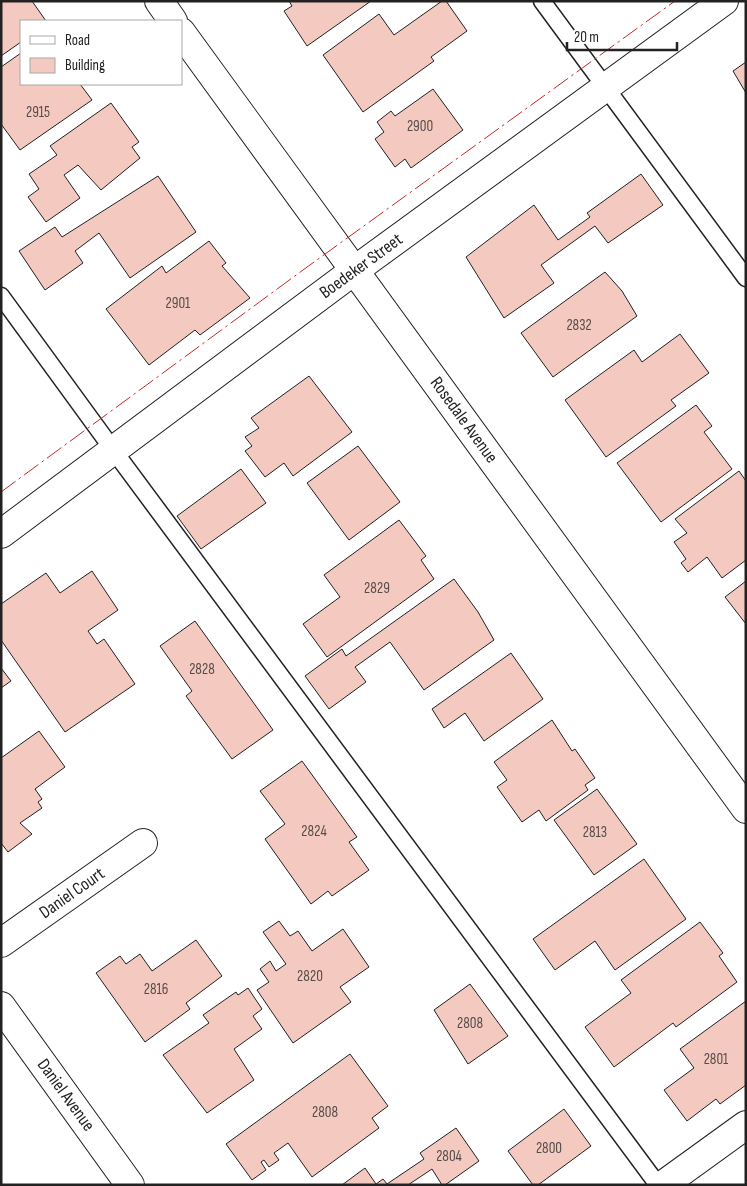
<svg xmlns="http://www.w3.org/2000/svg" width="747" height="1186" font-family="'Sofia Sans Condensed',sans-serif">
  <rect width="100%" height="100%" fill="#fff"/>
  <!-- building -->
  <g fill="#f3c9c0" stroke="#222">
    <path d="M1 1H32L46 21H21V42L1 56Z"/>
    <path d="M289 1H371L307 46 284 11 292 6Z"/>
    <path d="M442 1H446L467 31 431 57 434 61 363 112 323 55 379 14 394 35Z"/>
    <path d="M21 53V84H80L92 100 20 150 1 124V67Z"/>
    <path d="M746 62V93L733 71Z"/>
    <path d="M433 89 463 130 411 168 405 159 395 167 375 139 384 132 377 122 391 111 395 116Z"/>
    <path d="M111 103 139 142 132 147 140 158 101 190 78 165 64 175 80 198 46 222 28 197 39 189 29 174 57 155 50 146Z"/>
    <path d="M641 174 663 205 608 243 595 226 541 265 554 283 504 318 466 257 534 205 558 240 590 217 587 213Z"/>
    <path d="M158 176 196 232 130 278 99 233 75 251 83 263 45 290 19 251 55 227 62 237Z"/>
    <path d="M209 241 226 263 222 266 250 298 200 335 195 330 149 365 106 309 162 266 166 273Z"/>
    <path d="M605 272 622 291 637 316 553 377 521 333Z"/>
    <path d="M680 334 709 373 671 400 676 406 606 457 565 400 634 350 642 362Z"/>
    <path d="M309 376 352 432 293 476 284 463 265 477 245 451 252 446 245 437 259 428 251 418Z"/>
    <path d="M696 405 712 426 704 432 732 469 661 522 617 463Z"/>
    <path d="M358 446 400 502 349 540 307 483Z"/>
    <path d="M241 469 266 503 201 549 177 516Z"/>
    <path d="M739 471 746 481V560L722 578 707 557 688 572 681 563 686 559 674 542 687 533 675 519Z"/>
    <path d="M399 520 426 556 421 560 434 579 327 657 303 624 340 597 324 575Z"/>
    <path d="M92 571 118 610 88 631 97 644 104 639 135 684 65 732 1 640V604L46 573 60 593Z"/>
    <path d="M454 579 478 612 494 640 424 690 390 642 355 667 366 682 329 709 305 676 342 649 346 656Z"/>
    <path d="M746 581V624L725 597Z"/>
    <path d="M195 621 273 730 232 759 186 696 192 691 160 646Z"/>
    <path d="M511 653 543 699 484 741 465 713 444 728 432 709Z"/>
    <path d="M1 668 11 681 1 688Z"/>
    <path d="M552 720 572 751 575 749 595 778 585 785 588 790 546 821 539 810 522 822 497 787 507 780 494 762Z"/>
    <path d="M39 731 65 767 35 789 42 799 38 802 42 808 20 823 32 834 8 852 1 843V758Z"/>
    <path d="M302 761 357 837 349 842 369 870 332 896 328 891 311 904 265 839 285 824 260 791Z"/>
    <path d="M597 789 637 844 594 875 554 820Z"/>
    <path d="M644 859 686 919 615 970 595 941 555 970 533 939Z"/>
    <path d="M279 921 290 936 298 931 312 951 343 929 369 967 340 987 351 1002 293 1043 257 990 269 982 260 969 270 961 276 971 286 964 263 932Z"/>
    <path d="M700 922 723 953 719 956 737 982 676 1027 673 1023 614 1067 585 1027 631 993 621 980Z"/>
    <path d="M196 940 222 976 186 1003 190 1009 145 1042 96 973 120 956 126 964 140 954 152 971Z"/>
    <path d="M470 984 508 1036 468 1064 434 1010Z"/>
    <path d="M248 988 262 1009 253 1016 262 1029 234 1049 254 1080 207 1113 163 1055 209 1023 203 1015 236 992 238 995Z"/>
    <path d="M746 1001V1085L720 1104 716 1099 687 1121 664 1090 694 1068 680 1049Z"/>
    <path d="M350 1054 388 1106 372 1118 379 1128 312 1177 288 1143 274 1153 279 1160 269 1167 264 1160 261 1162 266 1170 252 1180 226 1144Z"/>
    <path d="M564 1109 591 1146 538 1185H533L508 1151Z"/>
    <path d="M456 1128 479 1161 445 1185H442L432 1169 408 1185H342L365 1168 376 1184 383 1179 387 1184 424 1159 420 1153Z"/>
  </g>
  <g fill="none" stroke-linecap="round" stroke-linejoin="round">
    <defs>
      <g id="lane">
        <path d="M542 1 746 278"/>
        <path d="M1 296 114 451 658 1185"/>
      </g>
      <g id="street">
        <path d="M159 1 173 21"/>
        <path d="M181 32 746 809"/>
        <path d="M1 534 355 270 724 1"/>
        <path d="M1 943 143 843"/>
        <path d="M1 1006 130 1185"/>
        <path d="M663 1185 746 1125"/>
      </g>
    </defs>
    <!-- lane casing -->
    <use href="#lane" stroke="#222" stroke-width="19"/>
    <!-- street casing -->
    <use href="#street" stroke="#222" stroke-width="30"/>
    <!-- lane -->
    <use href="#lane" stroke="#fff" stroke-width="16"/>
    <!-- street -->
    <use href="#street" stroke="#fff" stroke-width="28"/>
    <!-- power -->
    <path stroke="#c62828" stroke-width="1" stroke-dasharray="18 4 2.5 4" stroke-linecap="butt" d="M1 492 303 270 675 1"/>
  </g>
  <g text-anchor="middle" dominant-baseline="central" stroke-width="4" stroke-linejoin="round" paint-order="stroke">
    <!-- number labels -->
    <g font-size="15" fill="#564c4a">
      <text x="38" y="112">2915</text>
      <text x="420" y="126">2900</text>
      <text x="178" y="303">2901</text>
      <text x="579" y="325">2832</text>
      <text x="377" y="588">2829</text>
      <text x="202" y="669">2828</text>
      <text x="314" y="831">2824</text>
      <text x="595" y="832">2813</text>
      <text x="310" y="976">2820</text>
      <text x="156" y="989">2816</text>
      <text x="470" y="1023">2808</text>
      <text x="716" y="1059">2801</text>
      <text x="325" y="1112">2808</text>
      <text x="549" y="1148">2800</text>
      <text x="449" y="1156">2804</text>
    </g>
    <!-- street labels -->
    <g font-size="18" fill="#222" stroke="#fff">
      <text transform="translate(361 266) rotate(-36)">Boedeker Street</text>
      <text transform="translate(464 420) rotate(54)">Rosedale Avenue</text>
      <text transform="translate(72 893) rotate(-35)">Daniel Court</text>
      <text transform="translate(66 1095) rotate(54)">Daniel Avenue</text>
    </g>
  </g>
  <!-- border -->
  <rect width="747" height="1186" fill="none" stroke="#222222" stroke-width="5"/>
  <!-- legend -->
  <rect x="20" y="20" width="162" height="65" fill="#ffffff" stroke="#a7a7a7"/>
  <rect x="30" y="36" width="25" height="8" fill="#ffffff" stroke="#a7a7a7"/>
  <text x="65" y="45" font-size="15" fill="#222222">Road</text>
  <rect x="30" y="58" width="25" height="15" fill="#f3c9c0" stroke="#a7a7a7"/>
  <text x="65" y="70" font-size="15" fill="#222222">Building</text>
  <!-- scale -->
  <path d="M567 42v8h110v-8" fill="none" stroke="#222222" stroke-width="2.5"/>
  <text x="574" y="42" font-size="15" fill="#222222" stroke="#ffffff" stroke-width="4" paint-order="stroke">20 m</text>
</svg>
